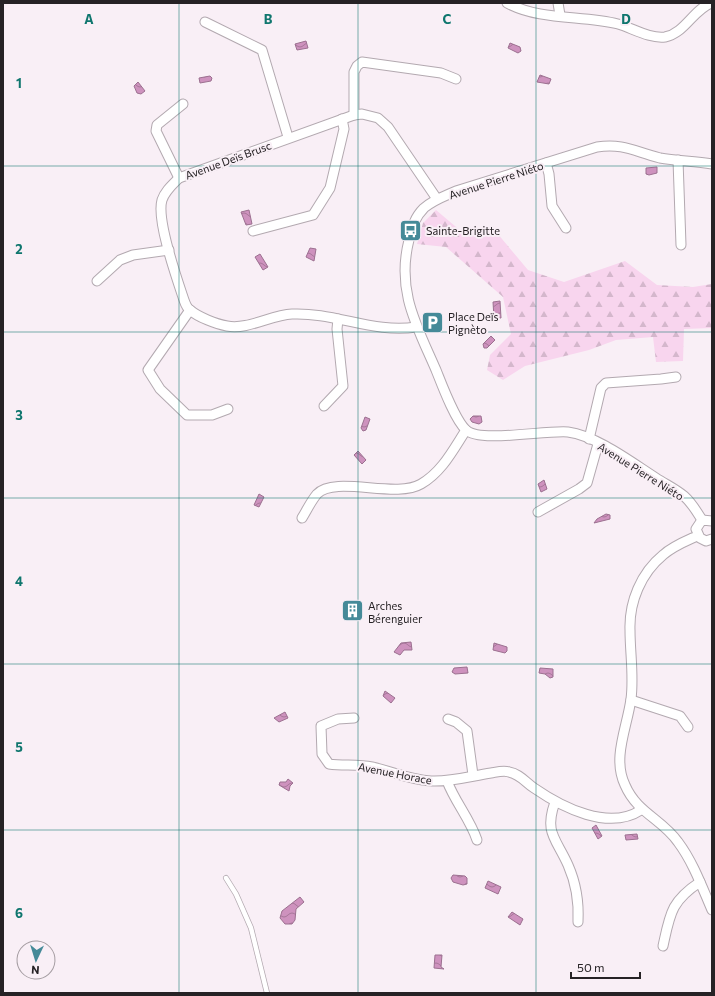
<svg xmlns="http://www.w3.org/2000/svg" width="715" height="996" font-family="Commissioner,sans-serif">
  <defs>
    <pattern id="forest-firs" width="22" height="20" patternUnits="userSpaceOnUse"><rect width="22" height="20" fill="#f8d5ee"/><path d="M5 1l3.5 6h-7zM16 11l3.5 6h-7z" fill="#d4b7cc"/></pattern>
    <pattern id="water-waves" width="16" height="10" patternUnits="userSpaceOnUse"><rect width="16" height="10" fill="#ce92be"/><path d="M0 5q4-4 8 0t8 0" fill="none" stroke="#a7779a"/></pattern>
  </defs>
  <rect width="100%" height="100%" fill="#f9eff6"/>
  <!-- forest -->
  <path fill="url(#forest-firs)" d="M436 210 462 232 497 233 528 270 564 282 625 261 657 285 693 287 712 284V328L684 329 683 361 656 362 653 337 616 340 589 350 525 366 503 380 487 370 490 355 511 334 503 297 446 247 417 244 423 223Z"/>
  <!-- water -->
  <g fill="url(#water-waves)" stroke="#9c7090">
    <path d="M306 41 308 48 297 50 295 44Z"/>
    <path d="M510 43 520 47 521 51 518 53 508 48Z"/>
    <path d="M540 75 551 79 549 84 537 82Z"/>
    <path d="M210 76 212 78 211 81 200 83 199 78Z"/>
    <path d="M138 82 145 91 141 94 137 93 134 86Z"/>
    <path d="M657 167V173L649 175 646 174V168Z"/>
    <path d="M249 210 252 224 246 225 241 212Z"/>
    <path d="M310 248 316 249 314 261 306 257Z"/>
    <path d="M260 254 268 267 263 270 255 257Z"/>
    <path d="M500 301 501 318H494L493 302Z"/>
    <path d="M491 336 495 340 487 348H484L483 344Z"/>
    <path d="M473 416H481L482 422 479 424 472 422 470 419Z"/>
    <path d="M365 417 370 419 366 430 363 431 361 428Z"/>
    <path d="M358 451 366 460 362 464 354 455Z"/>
    <path d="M544 480 547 489 541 492 538 484Z"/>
    <path d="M259 494 264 497 259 507 254 505Z"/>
    <path d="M606 514 610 515V519L594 523 597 519Z"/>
    <path d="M411 642 412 650H404L400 655 394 652 401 643Z"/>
    <path d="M494 643 507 647V651L505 653 493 650Z"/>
    <path d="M467 667 468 673 455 674 452 672 454 668Z"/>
    <path d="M540 668 553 669V677L550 678 545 674 539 673Z"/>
    <path d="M385 691 395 698 391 703 383 696Z"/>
    <path d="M285 712 288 718 279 722 274 718Z"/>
    <path d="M288 779 293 783 290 786 289 791 279 785 280 782H286Z"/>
    <path d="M596 825 602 836 598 839 592 828Z"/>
    <path d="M637 834 638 839 626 840 625 835Z"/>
    <path d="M453 875 465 876 467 878V884L463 885 453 882 451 878Z"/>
    <path d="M488 881 501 887 498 894 485 888Z"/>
    <path d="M300 897 304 902 296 909 295 920 292 924H285L280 918 282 911Z"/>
    <path d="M512 912 523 919 520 925 508 917Z"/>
    <path d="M435 955H442L441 967 444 969 434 968Z"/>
  </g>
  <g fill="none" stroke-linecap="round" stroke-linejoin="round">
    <defs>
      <path id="lane" d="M226 878 236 894 251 928 267 993"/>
      <g id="street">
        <path d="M507 3C541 21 582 15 618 24 632 28 650 39 665 37 685 33 693 10 711 3"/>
        <path d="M558 3 560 15"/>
        <path d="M205 22 262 50 288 137"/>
        <path d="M354 115V72L357 66 362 62 441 73 456 79"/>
        <path d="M678 160 681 245"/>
        <path d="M546 163 549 174 552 206 566 228"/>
        <path d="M179 178 156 131 157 125 183 104"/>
        <path d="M253 231 313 215 330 188 344 129 342 119"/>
        <path d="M97 281 120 260 133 255 169 250"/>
        <path d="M190 310 148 370 160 389 187 415H212L228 409"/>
        <path d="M416 327C375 334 334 312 292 314 271 315 248 330 227 326 216 324 198 317 190 310 187 308 185 303 184 300 177 279 156 220 162 200 165 191 172 185 179 178L354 115 362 114 378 118 388 127 437 199"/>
        <path d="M324 406 343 386 337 329 338 319"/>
        <path d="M589 439 601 388 606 383 661 379 676 377"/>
        <path d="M538 512 579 489 587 483 598 444"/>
        <path d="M302 518C307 510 311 501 317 494 335 475 396 499 421 484 442 472 453 450 466 430"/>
        <path d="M702 520C697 512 692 503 684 496 676 489 665 484 656 478 631 462 597 436 568 432 545 430 480 443 466 430 455 420 442 385 436 370 417 326 396 291 409 240 412 228 414 218 424 208 433 200 445 196 456 191L597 147C624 143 635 152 660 158 677 161 695 161 712 164"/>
        <path d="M712 521 702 520 696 529 700 538 706 541 712 539"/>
        <path d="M697 536C686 541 673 546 663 555 641 573 629 602 630 630 630 653 634 676 631 699 627 728 612 758 625 785 637 813 662 819 678 842 693 862 702 887 712 910"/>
        <path d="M631 700 680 716 688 727"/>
        <path d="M354 718 338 719 321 726 322 754 329 764C343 766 358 764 372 767 391 771 410 780 431 781 451 782 471 776 491 773 497 772 504 770 509 772 520 774 525 782 534 788 563 808 609 831 641 810"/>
        <path d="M448 719 456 722 467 731 473 775"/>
        <path d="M447 781C455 802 470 819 477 840"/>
        <path d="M555 802C544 833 556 838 568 865 576 883 579 903 578 922"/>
        <path d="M663 946C670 914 671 901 700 882"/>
      </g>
    </defs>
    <!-- lane casing -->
    <use href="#lane" stroke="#b3a9b0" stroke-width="6"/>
    <!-- street casing -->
    <use href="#street" stroke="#b3a9b0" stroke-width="11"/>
    <!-- lane -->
    <use href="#lane" stroke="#fff" stroke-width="4.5"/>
    <!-- street -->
    <use href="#street" stroke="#fff" stroke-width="9"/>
  </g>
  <!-- grid -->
  <path fill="none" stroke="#0f766e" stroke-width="1" stroke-opacity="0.55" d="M179 3V993M358 3V993M536 3V993M3 166H712M3 332H712M3 498H712M3 664H712M3 830H712"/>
  <!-- icons -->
  <defs>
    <symbol id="bus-square" viewBox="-11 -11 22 22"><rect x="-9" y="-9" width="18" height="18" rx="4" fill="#458a98" stroke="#f9eff6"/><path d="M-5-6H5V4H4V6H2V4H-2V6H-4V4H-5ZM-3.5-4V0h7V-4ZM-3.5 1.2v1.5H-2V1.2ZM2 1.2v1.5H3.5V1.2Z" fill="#fff"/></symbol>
    <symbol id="parking-square" viewBox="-11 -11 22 22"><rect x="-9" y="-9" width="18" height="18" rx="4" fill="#458a98" stroke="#f9eff6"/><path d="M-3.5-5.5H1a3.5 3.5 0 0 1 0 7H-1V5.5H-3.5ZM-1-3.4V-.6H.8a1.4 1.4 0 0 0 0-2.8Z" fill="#fff"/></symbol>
    <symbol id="building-square" viewBox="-11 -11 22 22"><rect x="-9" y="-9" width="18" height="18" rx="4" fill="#458a98" stroke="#f9eff6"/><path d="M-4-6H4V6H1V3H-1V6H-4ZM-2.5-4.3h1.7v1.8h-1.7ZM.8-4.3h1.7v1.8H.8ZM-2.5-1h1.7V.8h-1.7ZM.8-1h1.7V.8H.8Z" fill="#fff"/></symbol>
  </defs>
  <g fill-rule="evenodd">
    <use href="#bus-square" x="398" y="218" width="25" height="25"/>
    <use href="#parking-square" x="420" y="310" width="25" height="25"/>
    <use href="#building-square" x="340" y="598" width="25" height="25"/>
  </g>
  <g text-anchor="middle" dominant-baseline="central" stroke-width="4" stroke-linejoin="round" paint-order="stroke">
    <!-- street labels -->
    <g font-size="11" fill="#262225" stroke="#f9eff6">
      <text transform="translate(228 160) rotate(-20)">Avenue Deïs Brusc</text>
      <text transform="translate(496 180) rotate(-18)">Avenue Pierre Niéto</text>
      <text transform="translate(641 471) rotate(32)">Avenue Pierre Niéto</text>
      <text transform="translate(395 773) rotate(11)">Avenue Horace</text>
    </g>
    <!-- poi labels -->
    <g font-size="11" fill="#262225" stroke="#f9eff6" text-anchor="start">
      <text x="426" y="230">Sainte-Brigitte</text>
      <text x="448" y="316">Place Deïs<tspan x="448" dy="13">Pignèto</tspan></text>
      <text x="368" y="605">Arches<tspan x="368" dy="13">Bérenguier</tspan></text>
    </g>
  </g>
  <g font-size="13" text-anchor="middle" font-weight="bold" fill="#0f766e" stroke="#f9eff6" stroke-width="4" stroke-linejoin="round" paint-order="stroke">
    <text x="89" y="24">A</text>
    <text x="268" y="24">B</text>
    <text x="447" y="24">C</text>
    <text x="626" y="24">D</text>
    <text x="19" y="88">1</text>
    <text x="19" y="254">2</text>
    <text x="19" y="420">3</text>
    <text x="19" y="586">4</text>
    <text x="19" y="752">5</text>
    <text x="19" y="918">6</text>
  </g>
  <!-- border -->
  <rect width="715" height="996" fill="none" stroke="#262225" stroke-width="8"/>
  <!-- north arrow -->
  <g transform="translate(36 960) rotate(184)"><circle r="19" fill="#f9eff6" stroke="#a59da2"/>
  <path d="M0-3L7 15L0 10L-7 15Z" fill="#458a98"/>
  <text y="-6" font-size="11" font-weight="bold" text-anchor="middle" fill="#262225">N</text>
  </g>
  <!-- scale -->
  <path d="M571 972v6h69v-6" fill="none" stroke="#262225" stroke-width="2"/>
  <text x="577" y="972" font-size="12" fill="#262225" stroke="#f9eff6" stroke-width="3" paint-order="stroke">50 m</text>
</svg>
